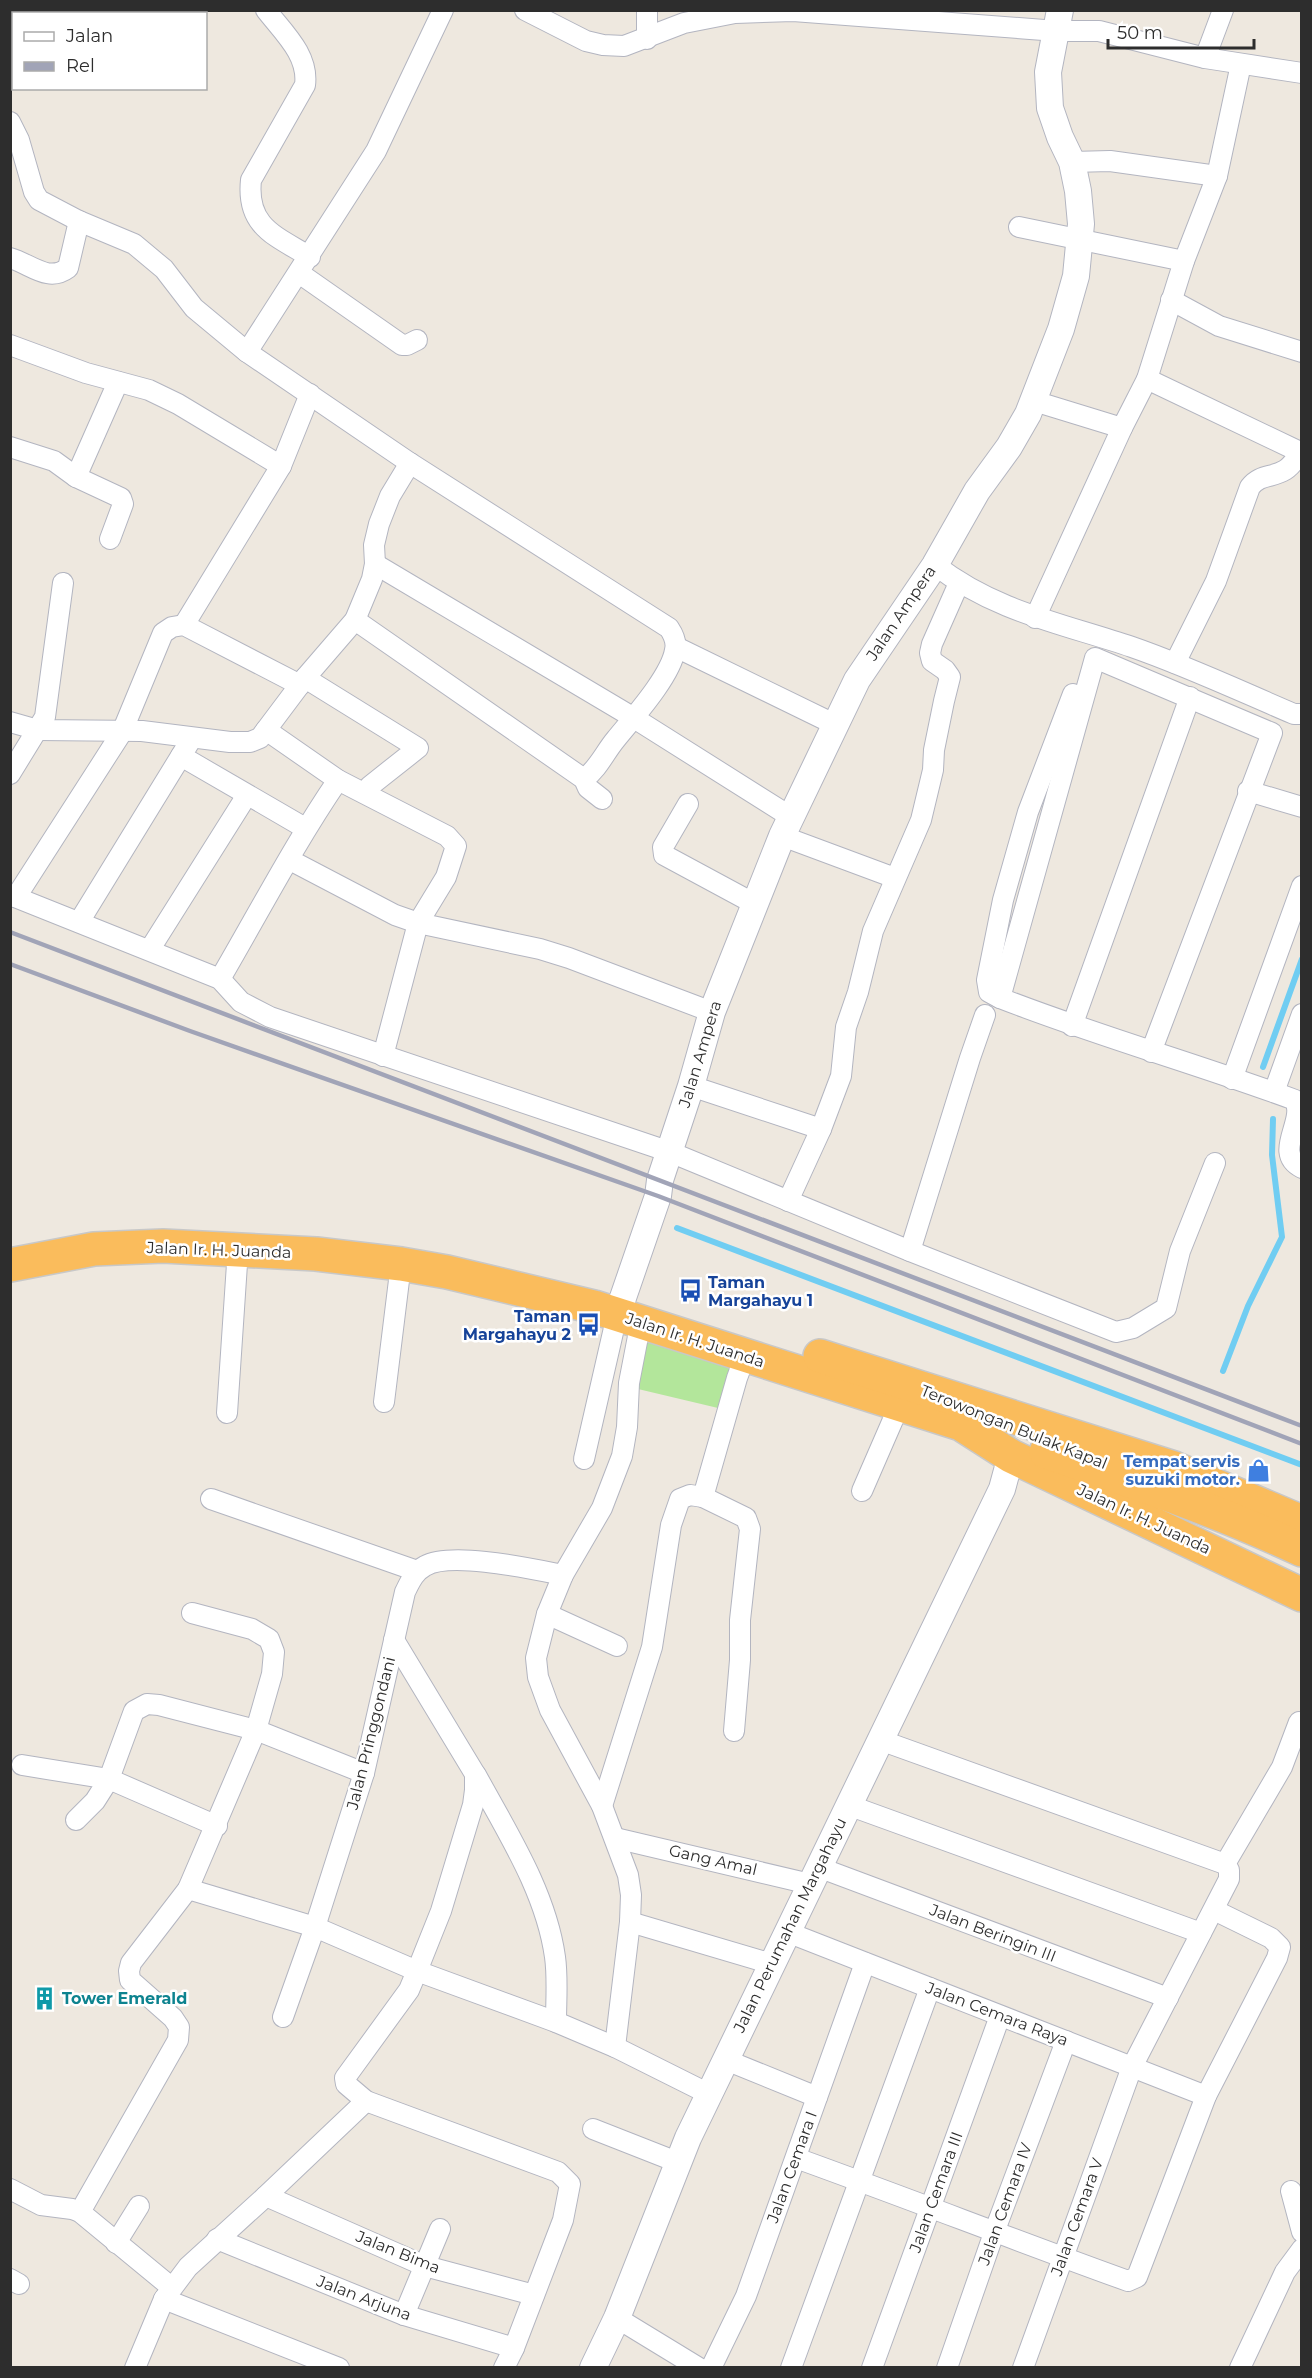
<svg xmlns="http://www.w3.org/2000/svg" width="1312" height="2378" font-family="Montserrat,sans-serif">
  <rect width="100%" height="100%" fill="#eee8df"/>
  <!-- green -->
  <path fill="#b3e69b" d="M648 1333 731 1365 718 1408 638 1389Z"/>
  <g fill="none" stroke-linecap="round" stroke-linejoin="round">
    <!-- stream -->
    <g stroke="#70cdf2" stroke-width="6">
      <path d="M1263 1067 1302 959"/>
      <path d="M677 1228 1302 1465"/>
      <path d="M1223 1371 1248 1306 1282 1237 1272 1155 1273 1119"/>
    </g>
    <defs>
      <g id="minor">
        <path d="M266 10C283 32 309 55 305 85L251 180C246 227 276 236 310 257"/>
        <path d="M525 10 586 41 603 45 624 46 684 23 735 13 793 11 1057 31H1099L1205 58 1302 73"/>
        <path d="M647 10V39"/>
        <path d="M1205 58 1223 10"/>
        <path d="M10 122 19 140 34 192 39 200 79 221 134 244 164 269 194 308 247 352 410 463 669 628C673 634 677 642 675 650 671 676 633 718 616 739 605 752 598 769 584 779"/>
        <path d="M1072 162 1110 161 1217 176"/>
        <path d="M1019 227 1184 261"/>
        <path d="M10 258C31 264 48 283 68 268L79 221"/>
        <path d="M299 273 402 345H407L417 340"/>
        <path d="M1171 300 1219 326 1302 352"/>
        <path d="M10 345 86 373 149 390 178 404 281 466"/>
        <path d="M247 352 376 151 443 10"/>
        <path d="M1147 379 1300 452"/>
        <path d="M1034 401 1122 428 1147 379 1184 261 1217 176 1241 64"/>
        <path d="M10 447 54 461 76 477 121 498 123 504 110 539"/>
        <path d="M76 477 118 382"/>
        <path d="M375 564 634 718 791 817"/>
        <path d="M935 565C996 612 1061 623 1132 647 1187 666 1240 691 1294 714H1302"/>
        <path d="M1035 618 1122 428"/>
        <path d="M355 620 584 779 588 788 602 799"/>
        <path d="M184 625 281 466 310 394"/>
        <path d="M676 647 836 725"/>
        <path d="M1175 663 1216 581 1250 487C1260 474 1272 478 1285 470 1292 466 1297 457 1302 451"/>
        <path d="M305 678 418 748 370 786 365 793"/>
        <path d="M10 722 38 730 142 731 230 742H250L260 738 305 678 355 620 372 579 375 564 374 545 379 524 390 496 410 463"/>
        <path d="M266 730 338 780 447 836 456 846 446 877 418 923 383 1056"/>
        <path d="M181 756 305 828"/>
        <path d="M10 774 45 717 63 583"/>
        <path d="M1248 791 1302 807"/>
        <path d="M688 804 663 847 664 855 753 903"/>
        <path d="M782 836 895 878"/>
        <path d="M290 860 395 915 418 923 540 949 569 958 712 1012"/>
        <path d="M10 895 220 979 241 1002 270 1017 670 1152 910 1251 1116 1332 1133 1328 1166 1308 1180 1251 1215 1163"/>
        <path d="M16 897 122 732 163 633 172 627 184 625 300 685"/>
        <path d="M79 922 192 738"/>
        <path d="M150 949 247 795"/>
        <path d="M220 979C259 912 295 843 338 780"/>
        <path d="M1000 998 989 992 987 980 1003 900 1028 812 1073 694"/>
        <path d="M1072 1026 1190 697"/>
        <path d="M1151 1052 1272 733 1095 658 1000 998C1097 1036 1198 1064 1295 1100 1306 1122 1272 1153 1302 1168"/>
        <path d="M1232 1079 1302 886"/>
        <path d="M691 1086 821 1129"/>
        <path d="M1274 1092 1302 1014"/>
        <path d="M788 1201 821 1129 841 1076 846 1027 858 992 873 931 921 820 933 770 934 750 944 701 950 677 945 670 932 661 930 653 932 644 959 583"/>
        <path d="M910 1251 970 1058 985 1015"/>
        <path d="M384 1402 401 1264"/>
        <path d="M227 1413 238 1249"/>
        <path d="M584 1459 617 1315"/>
        <path d="M862 1491 899 1406"/>
        <path d="M211 1499 417 1571"/>
        <path d="M547 1614 617 1646"/>
        <path d="M734 1731 740 1660V1620L750 1529 746 1518 703 1497 737 1378 745 1356"/>
        <path d="M880 1740 1225 1864 1229 1870V1879L1132 2067 1023 2368"/>
        <path d="M22 1765 109 1779 217 1826"/>
        <path d="M476 1775C507 1832 546 1892 555 1957 558 1978 556 2001 556 2022"/>
        <path d="M848 1805 1201 1933"/>
        <path d="M602 1806 652 1647 671 1525 680 1499 690 1495 703 1497"/>
        <path d="M76 1820 95 1801 109 1779 134 1711 147 1704 159 1705 256 1730 364 1773"/>
        <path d="M615 1838 810 1884"/>
        <path d="M1225 1864 1282 1767 1299 1722"/>
        <path d="M818 1867 1168 1998"/>
        <path d="M188 1889 315 1927 417 1971 556 2022 615 2047 709 2094"/>
        <path d="M630 1922 772 1964"/>
        <path d="M787 1932 1206 2096"/>
        <path d="M283 2017 315 1927 364 1773 405 1592C410 1582 414 1572 425 1566 451 1551 532 1569 563 1575"/>
        <path d="M615 2047 630 1922 631 1895 628 1875 602 1806 550 1710 538 1677 536 1658 547 1614 563 1575 602 1508 622 1456 627 1427 629 1383 641 1321"/>
        <path d="M726 2060 817 2097"/>
        <path d="M366 2101 558 2172 570 2184 563 2220 514 2348 504 2368"/>
        <path d="M593 2129 677 2162"/>
        <path d="M796 2158C907 2198 1017 2241 1128 2281L1137 2277 1206 2096 1277 1958 1280 1947 1271 1938 1214 1910"/>
        <path d="M10 2189 41 2205 72 2209 80 2212 171 2287"/>
        <path d="M1291 2191 1302 2232"/>
        <path d="M266 2196 425 2266 534 2295"/>
        <path d="M80 2212 178 2040 179 2027 173 2018 130 1980 129 1971 131 1963 188 1889 256 1730 272 1674 274 1652 269 1639 252 1629 192 1613"/>
        <path d="M217 2239 404 2315 514 2348"/>
        <path d="M116 2243 139 2206"/>
        <path d="M10 2279 19 2284"/>
        <path d="M164 2299 339 2368"/>
        <path d="M404 2315 440 2229"/>
        <path d="M617 2318 699 2368"/>
        <path d="M135 2368 164 2299 188 2267 266 2196 366 2101 346 2084 345 2078 409 1990 417 1971 441 1911 473 1805 475 1790V1774L394 1640"/>
        <path d="M711 2368 746 2296 865 1963"/>
        <path d="M791 2368 930 1988"/>
        <path d="M872 2368 1000 2016"/>
        <path d="M947 2368 995 2230 1066 2041"/>
        <path d="M1240 2368 1285 2272 1302 2249"/>
      </g>
      <g id="tertiary">
        <path d="M617 1315 658 1196 660 1180 691 1086 712 1012 782 836 857 680 935 565 977 491 1009 447 1028 414 1061 329 1076 276 1081 224 1078 191 1072 162 1060 137 1050 108 1048 72 1060 10"/>
        <path d="M593 2368 617 2318 688 2138 1002 1489 1011 1456"/>
      </g>
      <g id="trunk">
        <path d="M10 1265 94 1249 163 1246 316 1254 401 1264 447 1272 594 1307 961 1424 1011 1456 1302 1595"/>
        <path d="M820 1356 1174 1468 1302 1522"/>
        <path d="M1046 1452C1132 1481 1219 1511 1302 1550"/>
      </g>
    </defs>
    <!-- minor casing -->
    <use href="#minor" stroke="#b3b5c0" stroke-width="22"/>
    <!-- tertiary casing -->
    <use href="#tertiary" stroke="#b3b5c0" stroke-width="28"/>
    <!-- trunk casing -->
    <use href="#trunk" stroke="#c8c8c8" stroke-width="36"/>
    <!-- minor -->
    <use href="#minor" stroke="#fff" stroke-width="20"/>
    <!-- tertiary -->
    <use href="#tertiary" stroke="#fff" stroke-width="26"/>
    <!-- trunk -->
    <use href="#trunk" stroke="#fabc5c" stroke-width="33"/>
    <!-- rail -->
    <g stroke="#a1a4b7" stroke-width="4.5">
      <path d="M10 932 1302 1426"/>
      <path d="M10 964 190 1031 658 1196 1302 1444"/>
    </g>
  </g>
  <!-- icons -->
  <defs>
    <symbol id="bus-bare" viewBox="-9 -9 18 18"><path d="M-5-6H5V4H4V6H2V4H-2V6H-4V4H-5ZM-3.5-4V0h7V-4ZM-3.5 1.2v1.5H-2V1.2ZM2 1.2v1.5H3.5V1.2Z" fill="#1a4fb4" stroke="#fff" stroke-width="2.5" paint-order="stroke"/></symbol>
    <symbol id="shop-bare" viewBox="-9 -9 18 18"><path d="M-5-2.5h2.3a2.7 3.5 0 0 1 5.4 0H5L5.5 6h-11ZM-1.5-2.5h3a1.5 2.3 0 0 0-3 0Z" fill="#3f7fe0" stroke="#fff" stroke-width="2.5" paint-order="stroke"/></symbol>
    <symbol id="building-bare" viewBox="-9 -9 18 18"><path d="M-4-6H4V6H1V3H-1V6H-4ZM-2.5-4.3h1.7v1.8h-1.7ZM.8-4.3h1.7v1.8H.8ZM-2.5-1h1.7V.8h-1.7ZM.8-1h1.7V.8H.8Z" fill="#0f9aa8" stroke="#fff" stroke-width="2.5" paint-order="stroke"/></symbol>
  </defs>
  <g fill-rule="evenodd">
    <use href="#bus-bare" x="674" y="1274" width="33" height="33"/>
    <use href="#bus-bare" x="572" y="1308" width="33" height="33"/>
    <use href="#shop-bare" x="1242" y="1454" width="33" height="33"/>
    <use href="#building-bare" x="28" y="1982" width="33" height="33"/>
  </g>
  <g text-anchor="middle" dominant-baseline="central" stroke-width="5" stroke-linejoin="round" paint-order="stroke">
    <!-- street labels -->
    <g font-size="16" fill="#2d2d2d" stroke="#fff">
      <text transform="translate(901 613) rotate(-56)">Jalan Ampera</text>
      <text transform="translate(700 1054) rotate(-73)">Jalan Ampera</text>
      <text transform="translate(219 1250) rotate(2)">Jalan Ir. H. Juanda</text>
      <text transform="translate(695 1340) rotate(18)">Jalan Ir. H. Juanda</text>
      <text transform="translate(1014 1427) rotate(22)">Terowongan Bulak Kapal</text>
      <text transform="translate(1144 1519) rotate(25)">Jalan Ir. H. Juanda</text>
      <text transform="translate(371 1733) rotate(-76)">Jalan Pringgondani</text>
      <text transform="translate(713 1860) rotate(13)">Gang Amal</text>
      <text transform="translate(790 1925) rotate(-64)">Jalan Perumahan Margahayu</text>
      <text transform="translate(993 1933) rotate(21)">Jalan Beringin III</text>
      <text transform="translate(997 2014) rotate(21)">Jalan Cemara Raya</text>
      <text transform="translate(792 2167) rotate(-70)">Jalan Cemara I</text>
      <text transform="translate(936 2192) rotate(-70)">Jalan Cemara III</text>
      <text transform="translate(1005 2204) rotate(-70)">Jalan Cemara IV</text>
      <text transform="translate(1077 2217) rotate(-70)">Jalan Cemara V</text>
      <text transform="translate(398 2252) rotate(22)">Jalan Bima</text>
      <text transform="translate(364 2298) rotate(21)">Jalan Arjuna</text>
    </g>
    <!-- transit labels -->
    <g font-size="16" font-weight="bold" fill="#164399" stroke="#fff" text-anchor="start">
      <text x="708" y="1282">Taman<tspan x="708" dy="18">Margahayu 1</tspan></text>
      <text x="571" y="1316" text-anchor="end">Taman<tspan x="571" dy="18">Margahayu 2</tspan></text>
    </g>
    <!-- shop labels -->
    <g font-size="16" font-weight="bold" fill="#366cbe" stroke="#fff" text-anchor="end">
      <text x="1240" y="1461">Tempat servis<tspan x="1240" dy="18">suzuki motor.</tspan></text>
    </g>
    <!-- culture labels -->
    <g font-size="16" font-weight="bold" fill="#0d838f" stroke="#fff" text-anchor="start">
      <text x="62" y="1998">Tower Emerald</text>
    </g>
  </g>
  <!-- border -->
  <rect width="1312" height="2378" fill="none" stroke="#2d2d2d" stroke-width="24"/>
  <!-- legend -->
  <rect x="12" y="12" width="195" height="78" fill="#ffffff" stroke="#ababab" stroke-width="1.5"/>
  <rect x="24" y="32" width="30" height="9" fill="#ffffff" stroke="#ababab" stroke-width="1.5"/>
  <text x="66" y="42" font-size="18" fill="#2d2d2d">Jalan</text>
  <rect x="24" y="62" width="30" height="9" fill="#a1a4b7" stroke="#ababab" stroke-width="1.5"/>
  <text x="66" y="72" font-size="18" fill="#2d2d2d">Rel</text>
  <!-- scale -->
  <path d="M1108 39v9h146v-9" fill="none" stroke="#2d2d2d" stroke-width="3"/>
  <text x="1117" y="39" font-size="18" fill="#2d2d2d" stroke="#ffffff" stroke-width="4.5" paint-order="stroke">50 m</text>
</svg>
